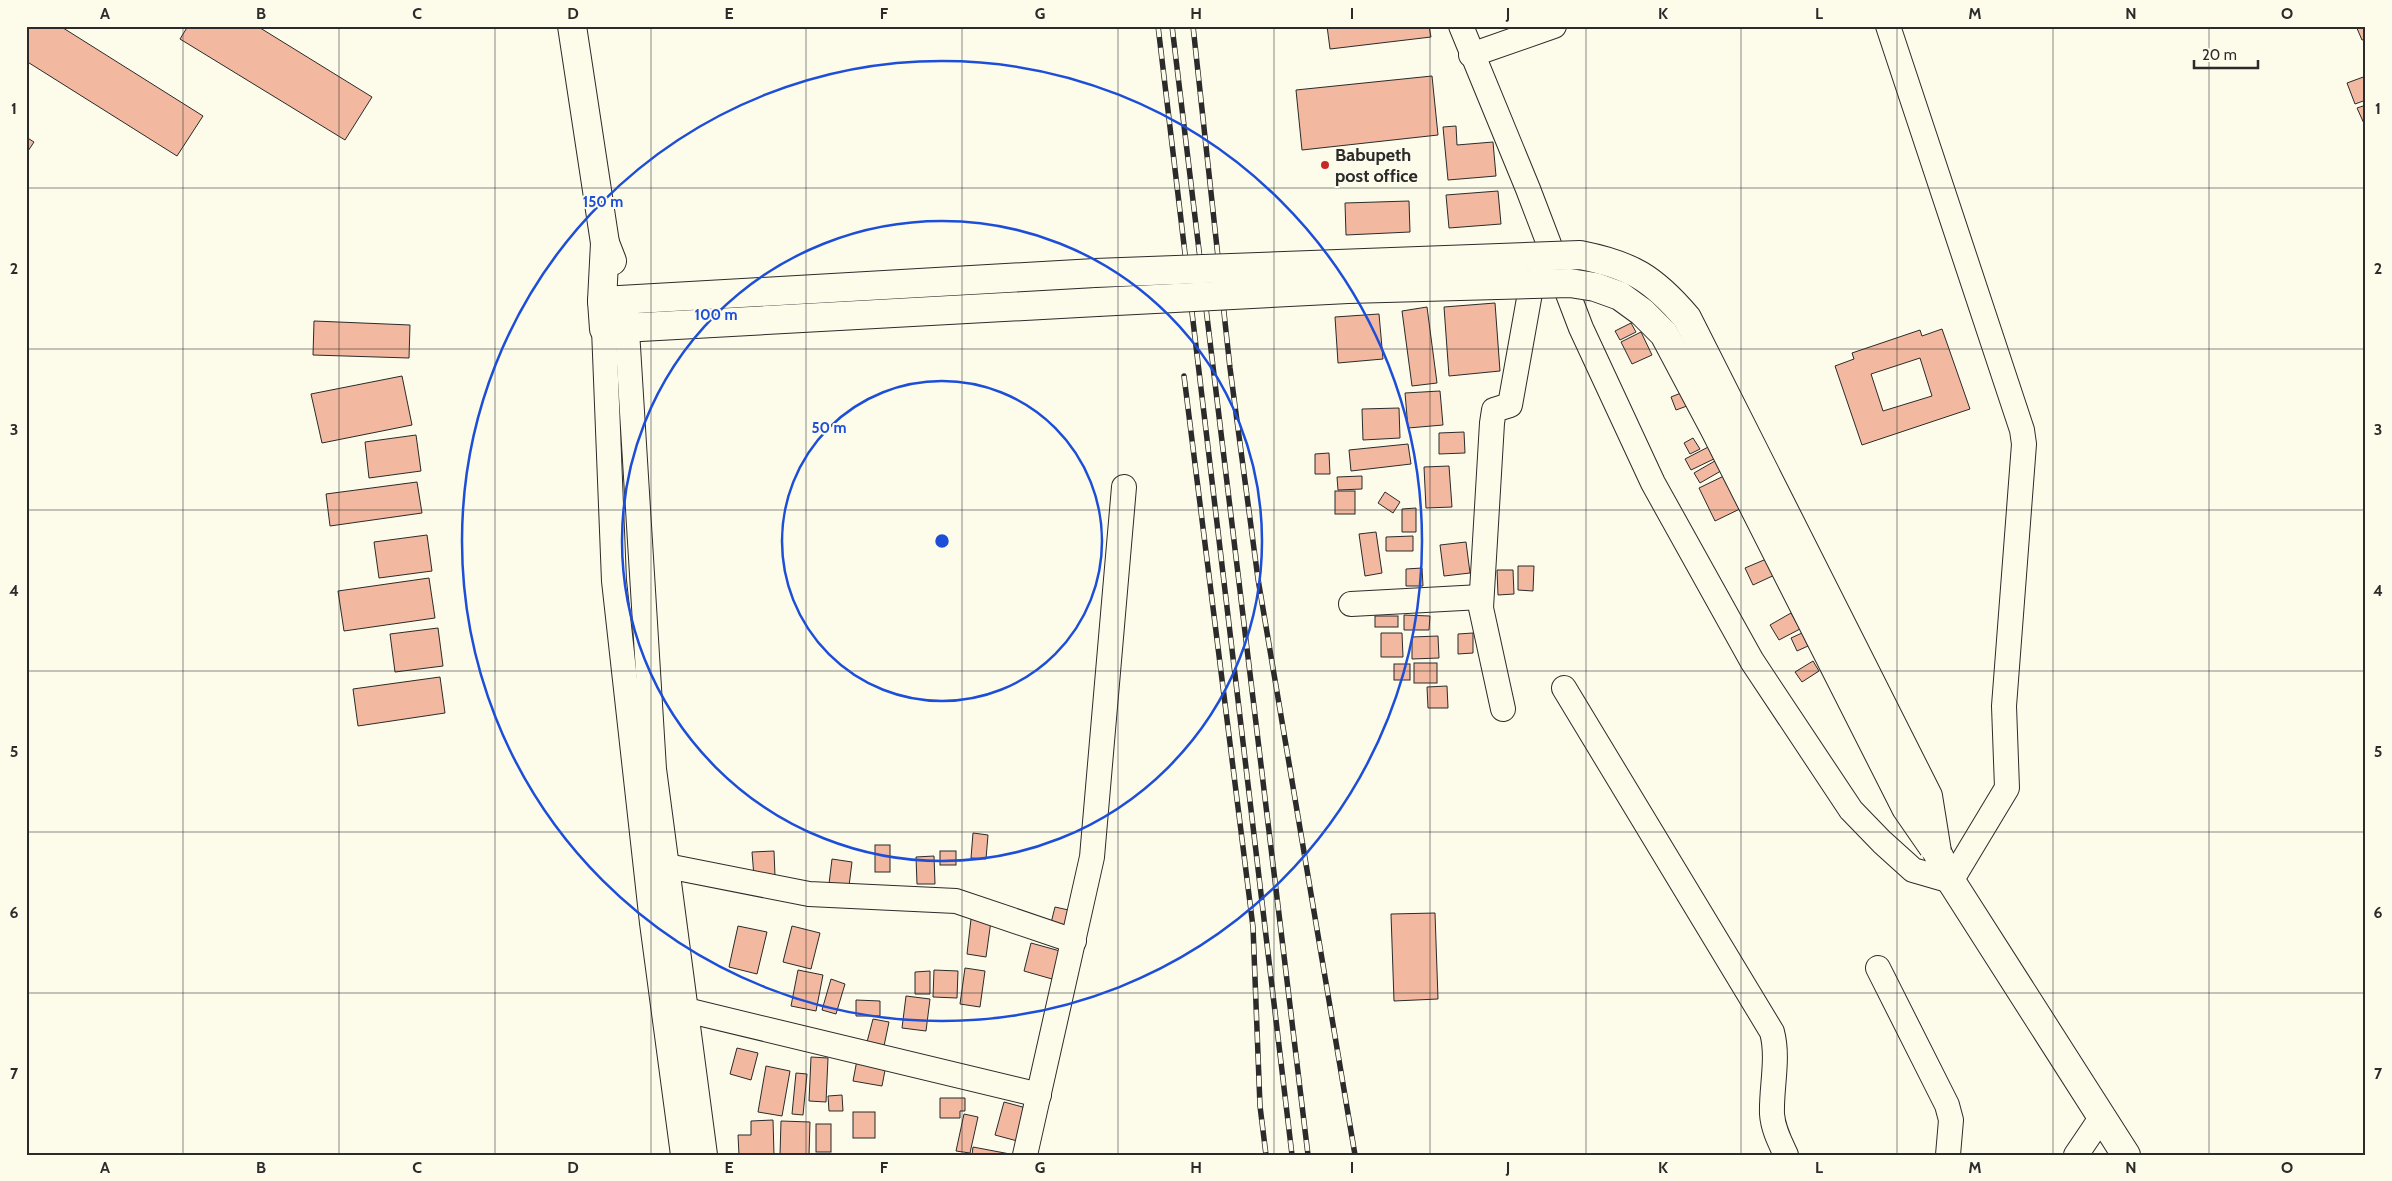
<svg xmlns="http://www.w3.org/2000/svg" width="2392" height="1181" font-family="Cabin,sans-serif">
  <rect width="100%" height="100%" fill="#fdfbea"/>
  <!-- building -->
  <g fill="#f2b8a0" stroke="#2b2b2b" fill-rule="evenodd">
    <path d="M28 26H60L203 116 177 156 26 61V30Z"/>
    <path d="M188 26H257L372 97 345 140 180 39Z"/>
    <path d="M1327 26H1429L1431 37 1330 49Z"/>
    <path d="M2356 26H2366V39L2362 40Z"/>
    <path d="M1432 76 1438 135 1302 150 1296 90Z"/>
    <path d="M2366 76V100L2355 104 2347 83Z"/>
    <path d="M2366 105V128L2357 108Z"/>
    <path d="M1456 126 1457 145 1493 142 1496 176 1448 180 1443 127Z"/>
    <path d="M26 137 34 142 26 154Z"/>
    <path d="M1498 191 1501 224 1449 228 1446 195Z"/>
    <path d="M1409 201 1410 232 1346 235 1345 203Z"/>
    <path d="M1495 303 1500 371 1449 376 1444 307Z"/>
    <path d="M1427 307 1437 383 1412 386 1402 311Z"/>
    <path d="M1379 314 1383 359 1338 363 1335 317Z"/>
    <path d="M314 321 410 325 409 358 313 355Z"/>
    <path d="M1631 323 1636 332 1620 340 1615 331Z"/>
    <path d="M1942 329 1970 409 1862 445 1835 366 1854 359 1852 353 1920 330 1922 336ZM1920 358 1932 396 1883 411 1871 374Z"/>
    <path d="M1641 332 1652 355 1632 364 1621 342Z"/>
    <path d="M402 376 412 425 322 443 311 394Z"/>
    <path d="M1440 391 1443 425 1408 428 1405 393Z"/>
    <path d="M1681 393 1687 406 1676 410 1671 397Z"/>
    <path d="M1399 408 1400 438 1363 440 1362 409Z"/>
    <path d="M1464 432 1465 453 1439 454V433Z"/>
    <path d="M416 435 421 471 369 478 365 442Z"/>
    <path d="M1693 438 1700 449 1690 454 1684 443Z"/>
    <path d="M1408 444 1411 464 1351 471 1349 450Z"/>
    <path d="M1714 444 1720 456 1691 470 1685 459Z"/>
    <path d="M1329 453 1330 474H1315V454Z"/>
    <path d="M1720 458 1726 468 1700 483 1694 473Z"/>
    <path d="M1449 466 1452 507 1426 508 1424 467Z"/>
    <path d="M1730 473 1746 506 1715 521 1699 488Z"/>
    <path d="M1362 476V489L1338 490 1337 477Z"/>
    <path d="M417 482 422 513 330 526 326 494Z"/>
    <rect x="1335" y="491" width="20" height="23"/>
    <path d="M1385 492 1400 502 1393 513 1378 503Z"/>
    <path d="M1416 508V532H1402V509Z"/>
    <path d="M1376 532 1382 573 1365 576 1359 534Z"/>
    <path d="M427 535 432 571 379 578 374 542Z"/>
    <path d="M1413 536V551H1386V537Z"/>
    <path d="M1466 542 1470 573 1444 576 1440 545Z"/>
    <path d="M1771 557 1779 573 1753 585 1745 568Z"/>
    <path d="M1518 566H1534L1533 591 1518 590Z"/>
    <path d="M1422 568 1423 586H1406V569Z"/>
    <path d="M1497 570H1513L1514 594 1498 595Z"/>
    <path d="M429 578 435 618 344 631 338 591Z"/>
    <path d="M1791 613 1800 629 1779 640 1770 625Z"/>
    <path d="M1404 615 1430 616 1429 630H1404Z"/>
    <rect x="1375" y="616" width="23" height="11"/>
    <path d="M438 628 443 666 395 672 390 634Z"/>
    <path d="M1381 633H1402L1403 657H1381Z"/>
    <path d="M1473 633V653L1458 654V634Z"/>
    <path d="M1802 633 1808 646 1797 651 1791 638Z"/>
    <path d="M1438 636 1439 658 1412 659V637Z"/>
    <path d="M1813 661 1819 671 1802 682 1795 672Z"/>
    <rect x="1414" y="663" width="23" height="20"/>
    <rect x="1394" y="664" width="16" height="16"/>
    <path d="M440 677 445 713 358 726 353 689Z"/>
    <path d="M1447 686 1448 708H1428L1427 687Z"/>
    <path d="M973 833 988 835 986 859 971 858Z"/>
    <rect x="875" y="845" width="15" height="27"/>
    <path d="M774 851 775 876 754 877 752 852Z"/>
    <rect x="940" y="851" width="16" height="14"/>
    <path d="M934 856 935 884H917L916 857Z"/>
    <path d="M832 859 852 862 849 886 829 884Z"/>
    <path d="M1055 907 1073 911 1069 927 1051 923Z"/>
    <path d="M1435 913 1438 999 1394 1001 1391 914Z"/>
    <path d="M971 919 991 921 986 957 967 954Z"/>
    <path d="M738 926 767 932 757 974 729 967Z"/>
    <path d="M792 926 820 933 811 969 783 962Z"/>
    <path d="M1031 943 1060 951 1052 979 1024 971Z"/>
    <path d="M965 968 985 971 980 1007 960 1004Z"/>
    <path d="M798 970 823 975 816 1011 791 1006Z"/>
    <path d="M934 970 958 971 957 998 933 997Z"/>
    <path d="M930 971V994H915V972Z"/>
    <path d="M831 979 845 984 836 1014 822 1010Z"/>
    <path d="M906 996 930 999 926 1031 902 1028Z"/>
    <path d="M856 1000 880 1001V1016H856Z"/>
    <path d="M873 1019 889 1022 884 1046 867 1042Z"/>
    <path d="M737 1048 758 1053 751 1080 730 1074Z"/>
    <path d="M811 1057 828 1058 826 1102 809 1101Z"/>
    <path d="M857 1060 886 1065 882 1086 853 1081Z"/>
    <path d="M766 1066 790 1071 782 1116 758 1112Z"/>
    <path d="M796 1073 807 1074 803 1115 792 1114Z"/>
    <path d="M842 1095 843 1111H829L828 1096Z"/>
    <path d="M940 1098H965V1111H960V1118H940Z"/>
    <path d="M1004 1102 1030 1109 1021 1142 995 1135Z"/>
    <rect x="853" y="1112" width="22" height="26"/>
    <path d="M964 1114 978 1117 970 1153 956 1151Z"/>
    <path d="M773 1120 774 1155H739L738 1135H751V1121Z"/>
    <path d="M781 1121 810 1122 809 1155H780Z"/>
    <rect x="816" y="1124" width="15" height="28"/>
    <path d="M973 1147 1010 1154V1155H972Z"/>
  </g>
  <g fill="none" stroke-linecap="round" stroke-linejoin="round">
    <defs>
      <g id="minor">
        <path d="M1461 26 1528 189 1581 328 1653 483 1752 661 1851 810 1882 842 1913 870 1951 881 2007 788 2004 706 2024 444 2022 430 1888 26"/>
        <path d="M1471 55 1554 26"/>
        <path d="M625 298 654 769 705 1155"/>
        <path d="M604 329 614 581 652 923 683 1155"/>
        <path d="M1351 604 1481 597"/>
        <path d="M1564 688 1772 1032C1779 1058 1771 1088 1772 1114 1773 1129 1780 1142 1786 1155"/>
        <path d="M1503 709 1481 608 1492 423 1494 410 1510 405 1535 265"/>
        <path d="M667 866 809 894 956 901 1074 941"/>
        <path d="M1878 968 1947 1105 1951 1120 1948 1155"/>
        <path d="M686 1010 1039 1095"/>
        <path d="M1025 1155 1092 857 1124 487"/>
        <path d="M2076 1155 2101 1118"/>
      </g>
      <g id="major">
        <path d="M572 26 605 243 612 261"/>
        <path d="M605 243 602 301 604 329 1097 302"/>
        <path d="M602 301 1095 273"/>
        <path d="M1937 852 1951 881 2126 1155"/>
      </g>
    </defs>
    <!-- minor casing -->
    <use href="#minor" stroke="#2b2b2b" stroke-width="26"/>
    <!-- major casing -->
    <use href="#major" stroke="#2b2b2b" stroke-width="30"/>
    <!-- minor -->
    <use href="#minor" stroke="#fdfbea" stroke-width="24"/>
    <!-- major -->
    <use href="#major" stroke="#fdfbea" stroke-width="28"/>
    <defs>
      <g id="rail">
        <path d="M1158 26 1292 1155"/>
        <path d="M1172 26 1308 1155"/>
        <path d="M1193 26 1230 368 1258 579 1355 1155"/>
        <path d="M1184 376 1253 927 1260 1106 1266 1155"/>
      </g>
    </defs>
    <!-- rail casing -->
    <use href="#rail" stroke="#2b2b2b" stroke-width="5.5"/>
    <!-- rail -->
    <use href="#rail" stroke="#fdfbea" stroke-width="4" stroke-dasharray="11" stroke-linecap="butt"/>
    <defs>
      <g id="major-bridge">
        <path d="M1095 273 1580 255C1631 265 1653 278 1687 318L1928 796 1937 852"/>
        <path d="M1097 302 1348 289 1570 283 1595 287 1620 296 1642 312 1664 334 1715 430 1906 808 1933 847"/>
      </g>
    </defs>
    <!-- major-bridge casing -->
    <use href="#major-bridge" stroke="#2b2b2b" stroke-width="30" stroke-linecap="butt"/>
    <!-- major-bridge -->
    <use href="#major-bridge" stroke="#fdfbea" stroke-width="28"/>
  </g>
  <!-- grid -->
  <path fill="none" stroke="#2b2b2b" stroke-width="1" stroke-opacity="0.55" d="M183 26V1155M339 26V1155M495 26V1155M651 26V1155M806 26V1155M962 26V1155M1118 26V1155M1274 26V1155M1430 26V1155M1586 26V1155M1741 26V1155M1897 26V1155M2053 26V1155M2209 26V1155M26 188H2366M26 349H2366M26 510H2366M26 671H2366M26 832H2366M26 993H2366"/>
  <!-- distance rings -->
  <g fill="none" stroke="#1d4ed8" stroke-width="2.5">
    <circle cx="942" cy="541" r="160"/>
    <circle cx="942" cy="541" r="320"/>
    <circle cx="942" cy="541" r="480"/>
  </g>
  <!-- markers -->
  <circle fill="#c62828" stroke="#fdfbea" stroke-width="2" cx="1325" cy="165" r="5"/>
  <g text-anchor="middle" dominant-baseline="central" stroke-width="4" stroke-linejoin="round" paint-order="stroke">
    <!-- poi labels -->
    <g font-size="18" font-weight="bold" fill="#2b2b2b" stroke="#fdfbea" text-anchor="start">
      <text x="1335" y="155">Babupeth<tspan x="1335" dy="21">post office</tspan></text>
    </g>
  </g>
  <circle cx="942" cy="541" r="8" fill="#1d4ed8" stroke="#fdfbea" stroke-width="2.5"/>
  <g font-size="15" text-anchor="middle" font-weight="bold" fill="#1d4ed8" stroke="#fdfbea" stroke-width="4" stroke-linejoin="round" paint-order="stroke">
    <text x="603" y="207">150 m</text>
    <text x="716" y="320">100 m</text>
    <text x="829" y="433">50 m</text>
  </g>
  <!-- border -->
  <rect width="2392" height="1181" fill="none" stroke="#fdfbea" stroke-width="55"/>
  <!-- scale -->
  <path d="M2194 60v8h64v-8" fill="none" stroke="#2b2b2b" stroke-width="2.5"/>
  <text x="2202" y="60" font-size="15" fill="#2b2b2b" stroke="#fdfbea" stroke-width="4" paint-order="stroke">20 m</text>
  <rect x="28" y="28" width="2336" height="1126" fill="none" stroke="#2b2b2b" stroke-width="2"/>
  <g font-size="16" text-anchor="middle" font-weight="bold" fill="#2b2b2b">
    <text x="105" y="19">A</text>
    <text x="261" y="19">B</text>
    <text x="417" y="19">C</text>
    <text x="573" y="19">D</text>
    <text x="729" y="19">E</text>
    <text x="884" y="19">F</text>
    <text x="1040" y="19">G</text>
    <text x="1196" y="19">H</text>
    <text x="1352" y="19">I</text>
    <text x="1508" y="19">J</text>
    <text x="1663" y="19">K</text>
    <text x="1819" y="19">L</text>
    <text x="1975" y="19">M</text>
    <text x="2131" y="19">N</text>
    <text x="2287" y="19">O</text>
    <text x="14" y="114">1</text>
    <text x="2378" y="114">1</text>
    <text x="14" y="274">2</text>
    <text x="2378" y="274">2</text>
    <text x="14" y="435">3</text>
    <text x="2378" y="435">3</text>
    <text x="14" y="596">4</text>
    <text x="2378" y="596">4</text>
    <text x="14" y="757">5</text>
    <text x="2378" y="757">5</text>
    <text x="14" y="918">6</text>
    <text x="2378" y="918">6</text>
    <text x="14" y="1079">7</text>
    <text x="2378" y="1079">7</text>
    <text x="105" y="1173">A</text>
    <text x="261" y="1173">B</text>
    <text x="417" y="1173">C</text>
    <text x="573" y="1173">D</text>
    <text x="729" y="1173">E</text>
    <text x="884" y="1173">F</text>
    <text x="1040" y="1173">G</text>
    <text x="1196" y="1173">H</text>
    <text x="1352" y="1173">I</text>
    <text x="1508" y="1173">J</text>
    <text x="1663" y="1173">K</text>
    <text x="1819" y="1173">L</text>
    <text x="1975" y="1173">M</text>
    <text x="2131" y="1173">N</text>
    <text x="2287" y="1173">O</text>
  </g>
</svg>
